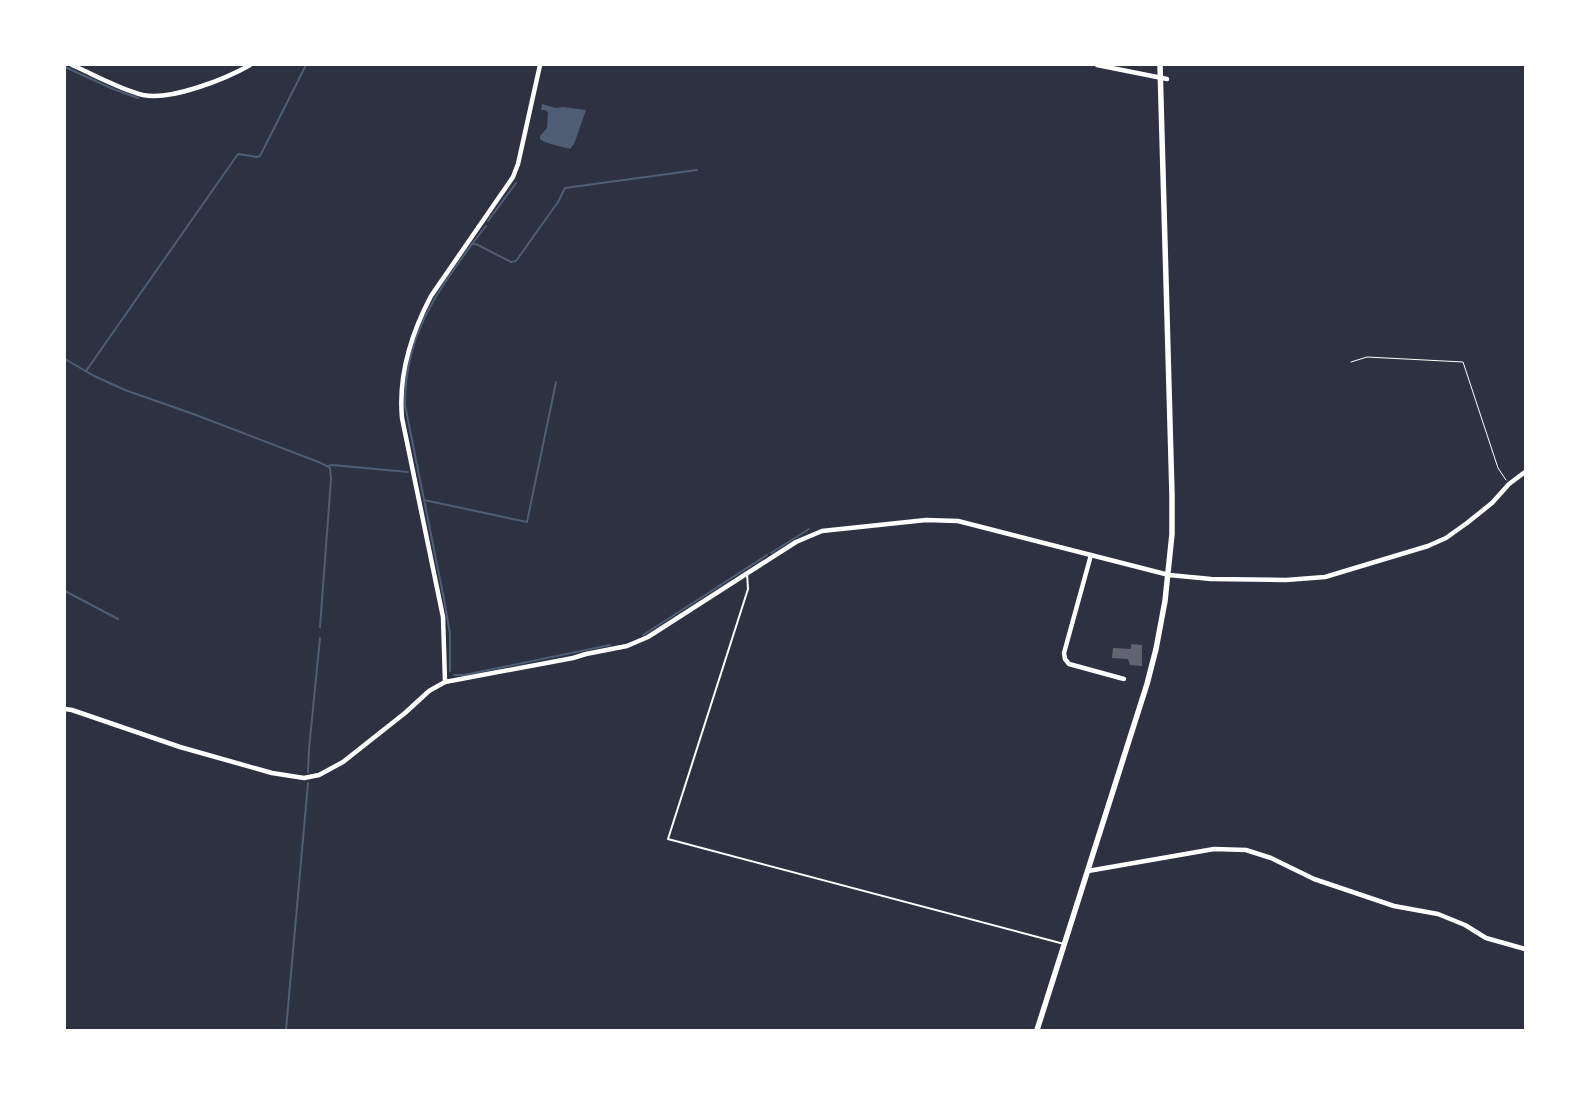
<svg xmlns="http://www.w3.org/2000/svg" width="1590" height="1095" font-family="Bitter,serif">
  <rect width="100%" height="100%" fill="#2d3142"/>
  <!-- water -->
  <path fill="#4f5d75" d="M542 104 556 108 563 107 586 110 574 144 570 149C563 147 544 143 540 139V136L547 128 548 112 545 110H541Z"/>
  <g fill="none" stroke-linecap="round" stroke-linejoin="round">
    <!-- stream -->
    <g stroke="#4f5d75" stroke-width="2">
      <path d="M65 67 113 89 138 98"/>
      <path d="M488 221 516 183"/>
      <path d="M472 244 486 226"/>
      <path d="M65 359 94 376 125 390 196 415 321 463 330 468 331 479 320 627"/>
      <path d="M86 371 238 154 257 157 260 156 306 65"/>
      <path d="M327 466 332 465 408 472"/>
      <path d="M424 500 527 522 556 382"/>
      <path d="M771 553 809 529"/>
      <path d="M65 591 118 619"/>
      <path d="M643 635 767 555"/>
      <path d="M450 671V634L444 599 405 405C405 336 434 297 472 244H476L511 262 516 261 558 202 565 188 697 170"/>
      <path d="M454 675H464L610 645"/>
      <path d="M308 772 309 749 320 638"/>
      <path d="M286 1030 308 783"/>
    </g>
  </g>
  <!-- building -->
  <path fill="#626471" d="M1131 644 1142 645V666L1130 665 1128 659 1112 658 1113 648 1131 649Z"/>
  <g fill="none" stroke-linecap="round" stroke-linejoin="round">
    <!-- path -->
    <path stroke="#fff" stroke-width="1" d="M1351 362 1367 357 1463 362 1498 468 1506 480"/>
    <!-- service -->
    <path stroke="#fff" stroke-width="2" d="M747 573 748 589 668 839 1064 944"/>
    <!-- minor -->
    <g stroke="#fff" stroke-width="4.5">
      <path d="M72 65C95 75 119 89 143 95 170 101 226 79 250 65"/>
      <path d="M1097 65 1167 79"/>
      <path d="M1091 555 1064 653 1065 659 1069 664 1124 679"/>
      <path d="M445 682 443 617 402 418C398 374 411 334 431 296L513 177 518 164 540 65"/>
      <path d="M65 709 72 710 180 747 272 773 304 778 319 775 343 762 405 713 429 691 445 682 573 658 586 654 627 646 648 637 796 542 822 531 926 520 958 521 1169 575 1211 579 1286 580 1325 577 1428 546 1446 538 1467 523 1492 503 1509 484 1525 472"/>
      <path d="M1088 871 1214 849 1246 850 1271 858 1314 879 1394 906 1438 914 1465 925 1486 938 1525 949"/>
    </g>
    <!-- secondary -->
    <path stroke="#fff" stroke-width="5.5" d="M1037 1030 1147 684 1156 649 1165 601 1172 534V495L1160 65"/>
  </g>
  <!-- border -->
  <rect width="1590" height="1095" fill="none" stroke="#ffffff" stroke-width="132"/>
</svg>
